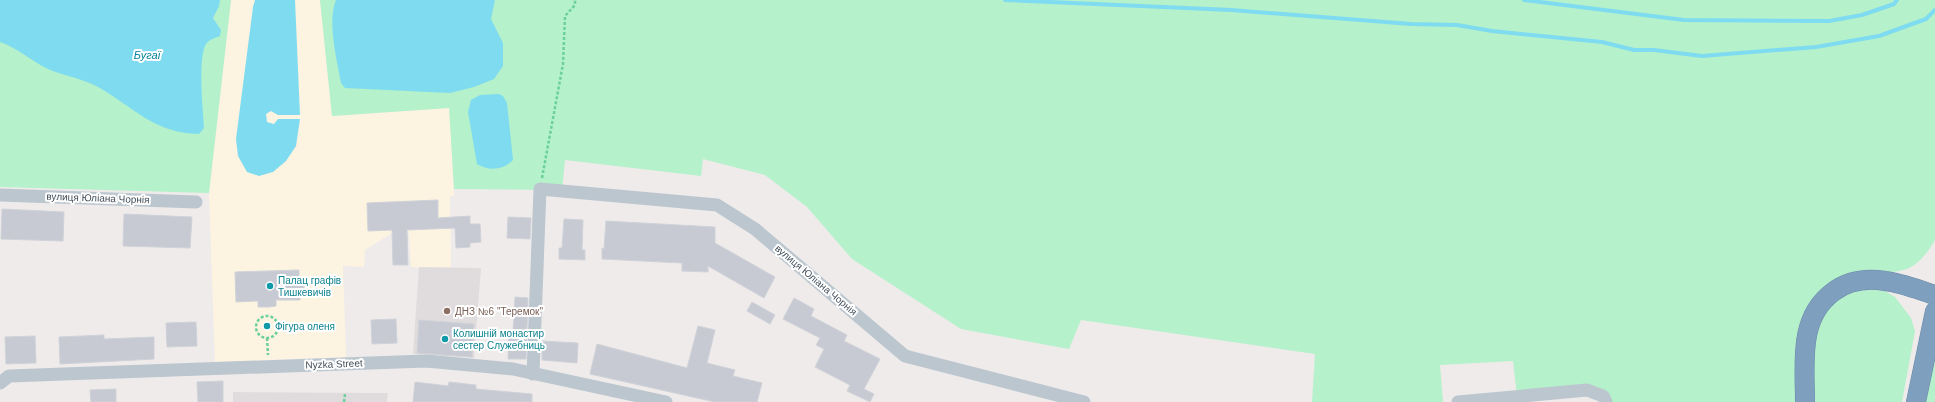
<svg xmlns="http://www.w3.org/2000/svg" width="1935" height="402" font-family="Arial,sans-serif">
  <rect width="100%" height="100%" fill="#efebeb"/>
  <!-- commercial -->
  <path fill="#fcf4e1" d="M231 0H320L332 116 450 108 454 196H450L451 268 411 267 409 233H392L365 250 364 267 343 266 346 357 215 362 209 193Z"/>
  <!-- education -->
  <g fill="#e0dcdd">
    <path d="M419 267 481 268 474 358 413 354Z"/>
    <path d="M233 392 388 393 387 402H233Z"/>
  </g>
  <!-- green -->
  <g fill="#b5f1cb">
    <path d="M0 0H231L209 193 0 187Z"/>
    <path d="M320 0H1935V240C1929 251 1919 264 1907 269 1876 279 1860 260 1829 285L1798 402H1606L1603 396H1517L1513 361 1440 365 1443 402H1312L1315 354 1081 320 1069 349 961 329 852 259 807 207 765 175 703 159 701 176 565 160 562 190 454 189 449 108 332 116Z"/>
    <path d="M1869 288 1885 291 1895 297 1911 318 1915 331 1902 402H1812C1812 364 1808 308 1851 291 1856 289 1863 289 1869 288Z"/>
    <path d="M1935 355V402H1925Z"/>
  </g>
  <!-- water -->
  <g fill="#7fdbf0">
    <path d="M0 0H220L219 6 213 18 221 30 220 36C215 38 207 40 205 46 198 62 203 109 204 128L199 134C153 133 134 107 98 87 82 78 64 76 48 69 31 61 18 48 0 42Z"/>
    <path d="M255 0H295L300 115H278L271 111 266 114 267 122 274 124 278 119H300L296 146 286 161 273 172 259 176 247 172 238 156 236 139 253 7Z"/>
    <path d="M336 0H495L491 19 503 43V66L494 79 474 87 450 93 345 88 341 83C337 60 327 21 336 0Z"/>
    <path d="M499 94 503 96 507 103 513 160C503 171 488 171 477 164L468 112 471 100 480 95Z"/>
  </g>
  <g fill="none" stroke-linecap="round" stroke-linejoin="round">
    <!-- stream -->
    <g stroke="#7fdbf0" stroke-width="4">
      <path d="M1005 0 1231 10 1411 24 1457 25 1492 31 1602 42 1634 50H1654L1702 56 1816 47 1879 36 1926 19 1935 10"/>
      <path d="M1524 0 1684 20 1829 21 1862 15 1894 4 1897 0"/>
    </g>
  </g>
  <!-- building -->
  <g fill="#c7cad2" stroke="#cfd2d8">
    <path d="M438 200V218L470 216V224H480L481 242 470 243V247L456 248 455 228 407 230 408 265H393L392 230 368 231 367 203Z"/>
    <path d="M2 209 64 212 63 241 1 239Z"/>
    <path d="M124 214 192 217 190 248 123 246Z"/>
    <path d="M508 217 531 218 530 239 507 238Z"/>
    <path d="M564 219 583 220 582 250H585V260L559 259V248H562Z"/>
    <path d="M606 221 715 227V243L775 277 764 298 708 266V272L682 271V263L602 259V248L604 249Z"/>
    <path d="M299 270V278H304V294L300 295V300H276V306L269 307H258V301L236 302 235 272Z"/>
    <path d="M515 297 528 298 526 359H508L509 332H513Z"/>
    <path d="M794 298 814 309 811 316 847 335 844 341 880 359 864 389 874 394 870 402 847 391 850 385 815 367 824 349 816 345 820 338 783 319Z"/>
    <path d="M752 302 775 315 770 324 747 311Z"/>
    <path d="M396 319 397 343 372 344 371 320Z"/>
    <path d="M419 320 474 324 472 357 417 353Z"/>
    <path d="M196 322 197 346 167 347 166 323Z"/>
    <path d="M698 326 715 330 707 363 735 370 733 376 762 383 757 402H715L590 374 597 344 687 368Z"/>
    <path d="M104 335V339L154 337V359L60 364 59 337Z"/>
    <path d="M35 336 36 363 6 364 5 337Z"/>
    <path d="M542 341 578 343 577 363 542 360Z"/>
    <path d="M223 381V402H198L197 382Z"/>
    <path d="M415 382 448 386 449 382 476 385V389L532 394V402H413Z"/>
    <path d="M116 389V402H91L90 390Z"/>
  </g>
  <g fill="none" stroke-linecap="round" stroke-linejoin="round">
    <defs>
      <g id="highway">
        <path d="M1805 402C1805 363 1798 318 1833 292 1849 280 1866 278 1885 281 1902 283 1919 290 1935 295"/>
        <path d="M1916 402 1935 311"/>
      </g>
    </defs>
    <!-- highway casing -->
    <use href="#highway" stroke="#6b8aaa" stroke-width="20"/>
    <!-- path -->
    <g stroke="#6bd09c" stroke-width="2.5" stroke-dasharray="3 2" stroke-linecap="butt">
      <path d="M542 178 563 64 565 16 575 5V0"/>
      <circle cx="267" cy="327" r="11"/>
      <path d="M267 338 268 355"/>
      <path d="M344 402 345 394"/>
    </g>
    <!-- minor -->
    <g stroke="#bbc6cf" stroke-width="13">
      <path d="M0 195 196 202"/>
      <path d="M533 374 540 189 717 205 755 229 905 356 1084 402"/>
      <path d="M0 383 9 376 426 361 513 369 666 402"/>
      <path d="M1458 402 1587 390 1603 396 1606 402"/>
    </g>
    <!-- highway -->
    <use href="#highway" stroke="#7f9fbe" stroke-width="19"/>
  </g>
  <!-- markers -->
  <g fill="#0f9aa8" stroke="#fff" stroke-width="1.5">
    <circle cx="270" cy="286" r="4"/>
    <circle cx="267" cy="326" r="4"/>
    <circle cx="445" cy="339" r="4"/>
  </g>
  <circle fill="#8d6e63" stroke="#fff" stroke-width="1.5" cx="447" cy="311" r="4"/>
  <g text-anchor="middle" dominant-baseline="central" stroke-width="4" stroke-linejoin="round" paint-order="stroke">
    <!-- street labels -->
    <g font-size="10" fill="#434f5a" stroke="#fff">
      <text transform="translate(98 198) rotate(2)">вулиця Юліана Чорнія</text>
      <text transform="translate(816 280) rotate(40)">вулиця Юліана Чорнія</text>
      <text transform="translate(334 364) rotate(-2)">Nyzka Street</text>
    </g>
    <!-- culture labels -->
    <g font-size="10" fill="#0d838f" stroke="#fff" text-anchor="start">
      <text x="278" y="280">Палац графів<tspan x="278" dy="12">Тишкевичів</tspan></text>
      <text x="275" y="326">Фігура оленя</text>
      <text x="453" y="333">Колишній монастир<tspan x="453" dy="12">сестер Служебниць</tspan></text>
    </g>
    <!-- education labels -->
    <g font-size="10" fill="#785e54" stroke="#fff" text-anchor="start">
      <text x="455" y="311">ДНЗ №6 "Теремок"</text>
    </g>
    <!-- water labels -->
    <g font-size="11" font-style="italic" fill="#05809c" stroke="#fff">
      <text x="147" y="55">Бугаї</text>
    </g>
  </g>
</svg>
